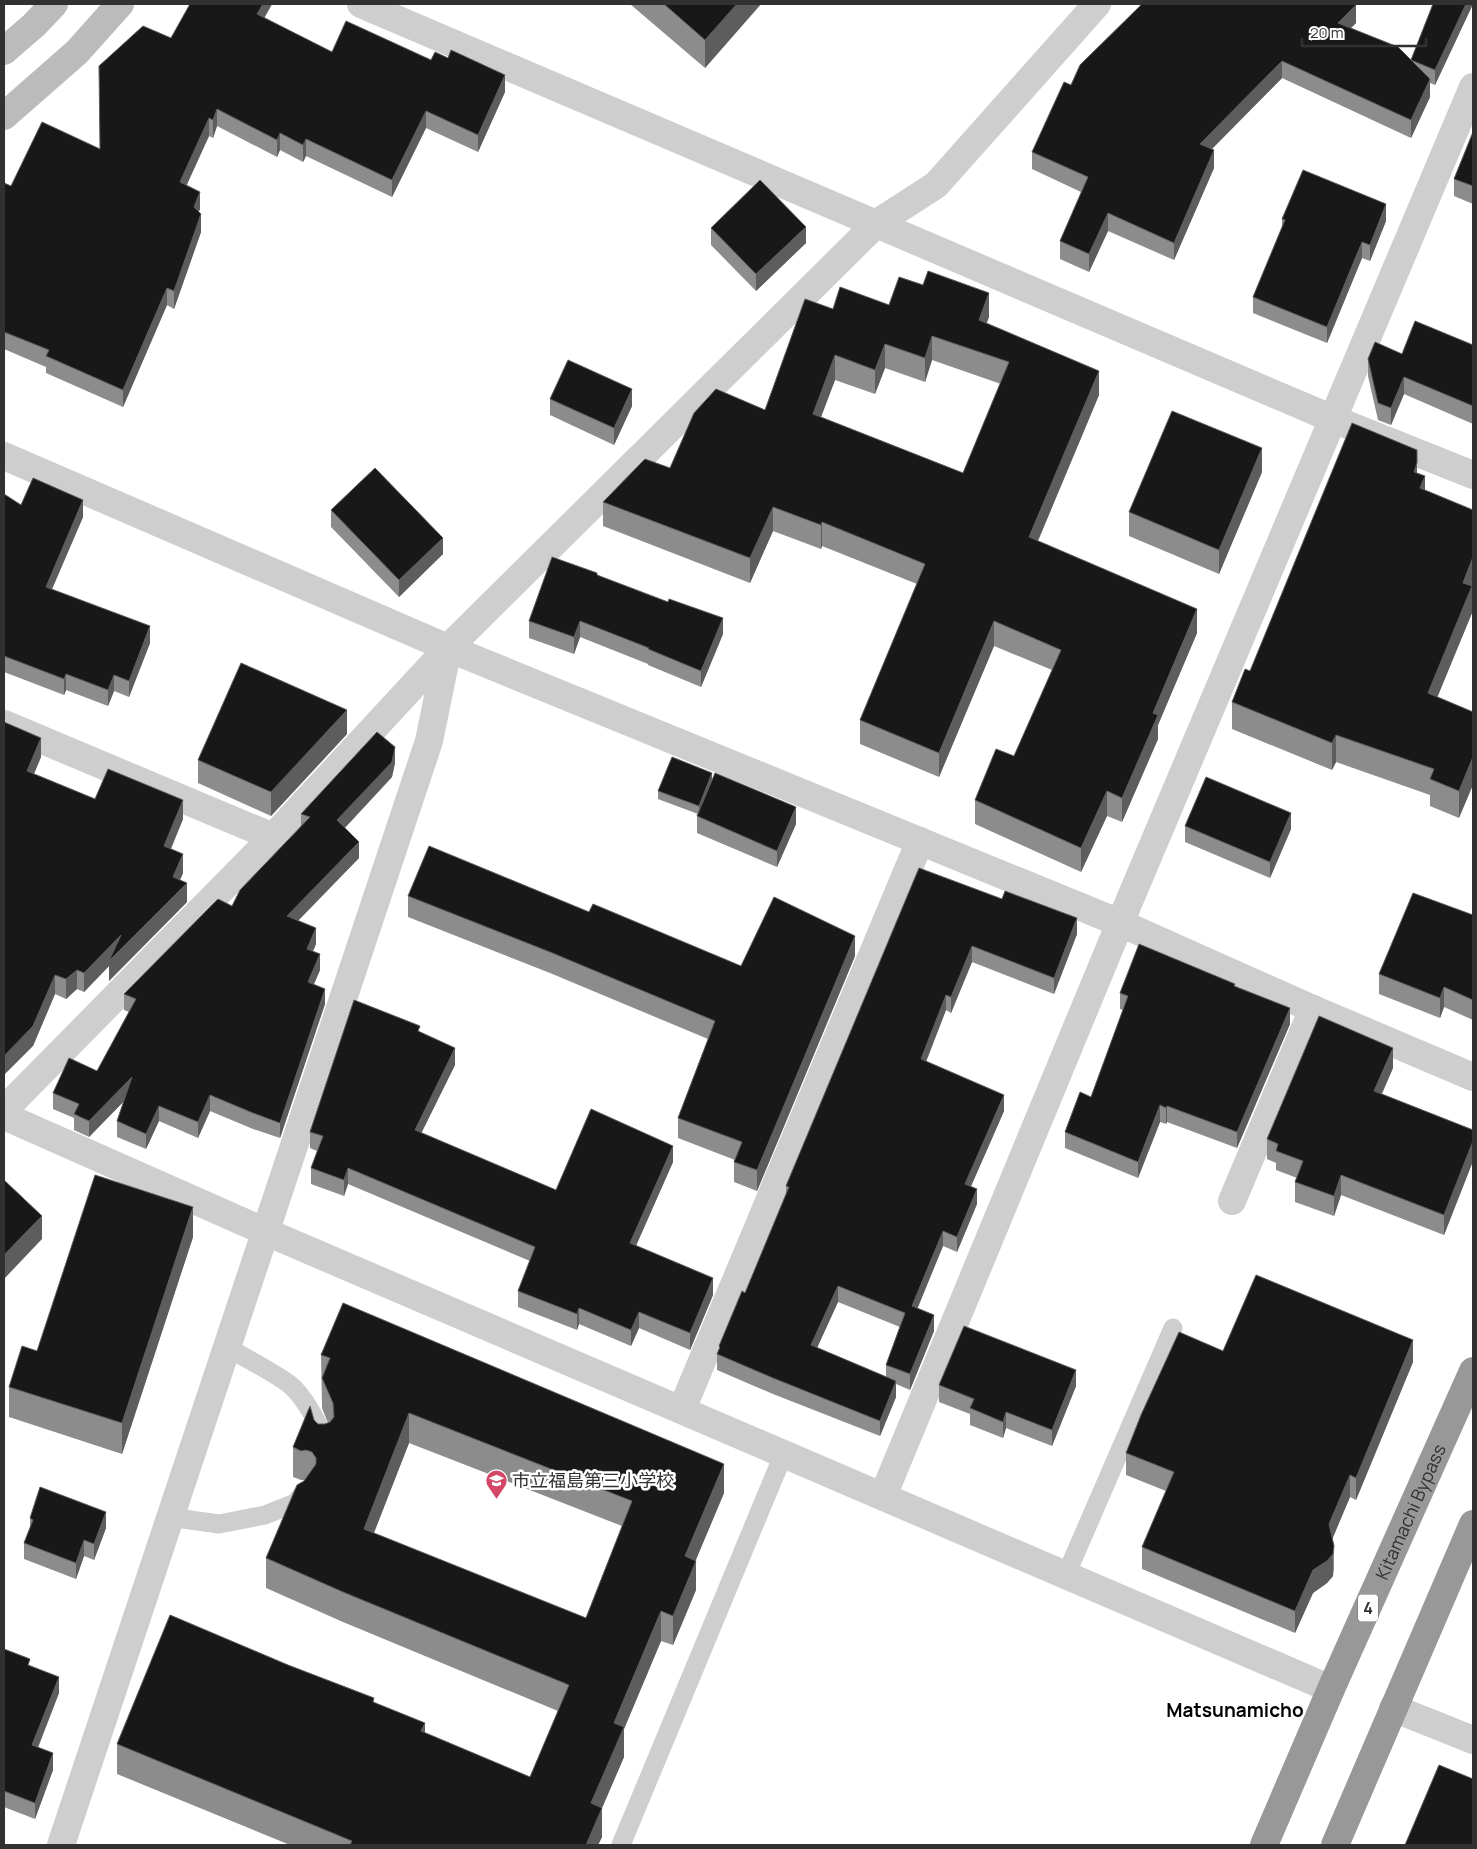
<svg xmlns="http://www.w3.org/2000/svg" width="1477" height="1849" font-family="Manrope,'Noto Sans JP',sans-serif">
  <rect width="100%" height="100%" fill="#fff"/>
  <g fill="none" stroke-linecap="round" stroke-linejoin="round">
    <!-- lane -->
    <g stroke="#cecece" stroke-width="19">
      <path d="M226 1346C246 1359 270 1370 289 1384 302 1394 323 1427 323 1443"/>
      <path d="M169 1517 219 1524 265 1515 295 1503 305 1491"/>
      <path d="M1066 1575 1173 1328"/>
      <path d="M621 1845 784 1453"/>
    </g>
    <!-- street -->
    <g stroke="#cecece" stroke-width="28">
      <path d="M361 4 1333 419 1473 475"/>
      <path d="M4 456 448 648 1120 923 1313 1009 1473 1077"/>
      <path d="M4 724 273 837"/>
      <path d="M4 1110 273 837 448 648 877 223 936 185 1097 4"/>
      <path d="M4 1116 264 1231 1331 1689"/>
      <path d="M1232 1201 1313 1009"/>
      <path d="M682 1409 920 841"/>
      <path d="M883 1496 1120 923 1473 87"/>
      <path d="M1393 1708 1473 1740"/>
      <path d="M61 1845 429 741 448 648"/>
    </g>
    <!-- secondary -->
    <g stroke="#bbb" stroke-width="28">
      <path d="M4 51 34 25 54 4"/>
      <path d="M4 116 77 52 120 4"/>
    </g>
    <!-- highway -->
    <g stroke="#989898" stroke-width="28">
      <path id="s1" d="M1264 1845 1331 1689 1473 1371"/>
      <path d="M1335 1845 1473 1524"/>
    </g>
  </g>
  <!-- wall -->
  <g fill="#8c8c8c" fill-rule="evenodd">
    <path d="M190 4H272L264 18 332 52 505 92 478 152 426 128 392 197 306 156 303 162 280 150 277 157 217 126 213 138 209 136 186 185 200 209 198 212 201 232 174 309 167 305 123 407 46 373V367L4 349V183L11 186 100 149 171 38Z"/>
    <path d="M630 4H761L705 68Z"/>
    <path d="M1433 4H1473L1435 85 1430 83V97L1411 138 1282 78 1212 149 1214 168 1174 260 1108 231 1089 272 1060 259V241L1081 192 1032 169V152L1071 85 1356 23 1351 28 1411 60Z"/>
    <path d="M1473 132V204L1454 196V179Z"/>
    <path d="M1282 219 1386 221 1370 261 1362 258 1327 343 1253 313V297L1282 227Z"/>
    <path d="M711 228 806 243 756 291 711 245Z"/>
    <path d="M889 305 989 317 986 323 1099 395 1038 541 1197 633 1158 725V739L1122 822 1107 816 1081 872 975 824V800L1014 756 1052 670 994 646 939 777 860 744V720L917 584 822 546 821 549 773 531 750 583 603 526V502L670 468 765 410 833 309ZM932 360 1001 384 963 473 821 417 835 380 875 394 885 368 925 382Z"/>
    <path d="M1473 345V424L1404 394 1391 425 1378 420 1368 376V359L1402 354Z"/>
    <path d="M550 399 632 406 614 445 550 415Z"/>
    <path d="M1262 472 1219 574 1129 536V512Z"/>
    <path d="M1417 473 1425 490 1472 588V613L1437 697 1473 712 1459 818 1430 806V795L1336 762 1332 770 1232 729V702L1250 671Z"/>
    <path d="M4 494 21 505 83 517 52 589 150 643 129 697 114 691 108 706 66 690 64 695 4 672Z"/>
    <path d="M331 510 443 554 399 597 331 527Z"/>
    <path d="M597 575 723 634 701 687 648 665V664L580 637 574 654 529 638V621Z"/>
    <path d="M4 722 41 757 34 774 95 799 183 819 171 849 183 873 180 880 187 902 109 981V966L84 992 77 989 66 999 55 994 33 1046Z"/>
    <path d="M347 734 271 816 198 783V760Z"/>
    <path d="M395 763 392 777 345 828 359 858 298 921 316 944 313 951 320 970 314 984 325 1004 280 1138 253 1129 210 1111 198 1138 159 1121 146 1149 117 1137V1121L124 1101 89 1137 74 1130V1118L53 1109V1093L97 1071 129 1012 124 1010V994L232 906 301 826V814Z"/>
    <path d="M712 780 796 824 777 867 697 833V816L698 814 658 799V791Z"/>
    <path d="M1185 826 1291 829 1270 878 1185 842Z"/>
    <path d="M919 868 1077 934 1054 994 972 962 951 1013 946 1010 926 1061 1004 1111 971 1186 977 1204 957 1252 943 1246 917 1308 934 1331 910 1390 896 1384V1397L880 1436 773 1394 717 1370V1354L719 1351V1346L745 1293 786 1195V1186ZM838 1302 900 1327 886 1365V1377L817 1348Z"/>
    <path d="M408 896 589 912 741 966 855 956 757 1191 734 1182V1162L735 1160 678 1138V1118L708 1039 550 973 408 917Z"/>
    <path d="M1473 915V1020L1444 1007 1440 1018 1379 994V974Z"/>
    <path d="M1235 987 1290 1024 1237 1148 1167 1122 1166 1124 1160 1122 1138 1178 1065 1148V1132L1091 1097 1123 1010 1120 1009V993Z"/>
    <path d="M420 1032 455 1065 421 1133 556 1190 673 1162 636 1246 713 1295 690 1350 639 1328 631 1346 579 1324 577 1330 518 1307V1291L530 1261 348 1184 344 1196 311 1184V1168L317 1151 310 1148V1132Z"/>
    <path d="M1393 1068 1382 1094 1473 1130V1161L1444 1235 1341 1195 1334 1216 1295 1202V1182L1297 1178 1276 1170V1163L1267 1159V1139Z"/>
    <path d="M193 1237 122 1454 9 1417V1387L37 1351Z"/>
    <path d="M1223 1351 1413 1362 1356 1500 1350 1497 1332 1539 1334 1568 1333 1576 1327 1583 1313 1593 1295 1633 1142 1569V1547L1166 1491 1126 1475V1453Z"/>
    <path d="M321 1355 724 1493 695 1561 696 1590 673 1645 661 1641 624 1729V1757L602 1808V1837L598 1845H290L117 1774V1744L374 1702 425 1733 530 1777 558 1711 343 1622 266 1588V1558L304 1480H301L293 1477V1447L318 1424H325L328 1423 322 1408ZM409 1443 622 1526 586 1618 374 1533Z"/>
    <path d="M939 1385 1076 1386 1052 1446 1006 1428 1003 1438 970 1425V1414L939 1402Z"/>
    <path d="M30 1518 106 1528 94 1560 84 1556 76 1579 24 1559V1543L30 1529Z"/>
    <path d="M4 1649 30 1666 59 1693 38 1748 53 1770 35 1819 4 1807Z"/>
  </g>
  <!-- shaded-wall -->
  <g fill="#5d5d5d">
    <path d="M263 4H272L257 31V14Z"/>
    <path d="M737 4H761L705 68V40Z"/>
    <path d="M1466 4H1473L1435 85V70Z"/>
    <path d="M1356 5V23L1338 41V23Z"/>
    <path d="M1282 61V78L1200 161V144Z"/>
    <path d="M505 75V92L478 152V135Z"/>
    <path d="M1430 79V97L1411 138V120Z"/>
    <path d="M217 109V126L213 138V120Z"/>
    <path d="M426 111V128L392 197V180Z"/>
    <path d="M209 118V136L180 200V182Z"/>
    <path d="M280 133V150L277 157V140Z"/>
    <path d="M306 139V156L303 162V145Z"/>
    <path d="M1214 150V168L1174 260V243Z"/>
    <path d="M200 192V209L194 225V207Z"/>
    <path d="M1386 204V221L1370 261V245Z"/>
    <path d="M1108 213V231L1089 272V254Z"/>
    <path d="M201 214V232L174 309V291Z"/>
    <path d="M806 227V243L756 291V274Z"/>
    <path d="M1362 242V258L1327 343V327Z"/>
    <path d="M167 288V305L123 407V390Z"/>
    <path d="M989 293V317L979 344V320Z"/>
    <path d="M932 336V360L925 382V358Z"/>
    <path d="M885 344V368L875 394V370Z"/>
    <path d="M835 355V380L813 438V414Z"/>
    <path d="M1099 371V395L1029 562V537Z"/>
    <path d="M1404 377V394L1391 425V408Z"/>
    <path d="M632 389V406L614 445V428Z"/>
    <path d="M1262 448V472L1219 574V550Z"/>
    <path d="M1417 463V491L1414 472Z"/>
    <path d="M1425 476V503L1420 488Z"/>
    <path d="M83 500V517L46 603V587Z"/>
    <path d="M773 507V531L750 583V558Z"/>
    <path d="M822 522V546L821 549V525Z"/>
    <path d="M443 538V554L399 597V580Z"/>
    <path d="M1473 557V584L1472 588V613L1428 720V693L1463 583Z"/>
    <path d="M1197 609V633L1158 725V739L1122 822V798L1153 713Z"/>
    <path d="M723 618V634L701 687V671Z"/>
    <path d="M580 621V637L574 654V637Z"/>
    <path d="M994 621V646L939 777V753Z"/>
    <path d="M150 626V643L129 697V681Z"/>
    <path d="M66 674V690L64 695V679Z"/>
    <path d="M114 675V691L108 706V690Z"/>
    <path d="M347 710V734L271 816V792Z"/>
    <path d="M1336 735V762L1332 770V743Z"/>
    <path d="M41 738V757L27 790V771Z"/>
    <path d="M395 747V763L392 777 337 836V820Z"/>
    <path d="M1473 757V785L1459 818V791Z"/>
    <path d="M712 773V781L699 815V806Z"/>
    <path d="M1107 791V816L1081 872V848Z"/>
    <path d="M183 800V819L164 865V846Z"/>
    <path d="M796 807V824L777 867V851Z"/>
    <path d="M1291 813V829L1270 878V862Z"/>
    <path d="M359 842V858L287 932V916Z"/>
    <path d="M183 854V873L173 896V877Z"/>
    <path d="M187 883V902L109 981V966L84 992V973L121 935Z"/>
    <path d="M1077 918V934L1054 994V978Z"/>
    <path d="M316 928V944L307 965V949Z"/>
    <path d="M855 936V956L757 1191V1170Z"/>
    <path d="M972 946V962L951 1013V997Z"/>
    <path d="M320 954V970L308 998V982Z"/>
    <path d="M77 970V989L66 999V979Z"/>
    <path d="M55 975V994L33 1046 4 1075V1056Z"/>
    <path d="M1444 987V1007L1440 1018V998Z"/>
    <path d="M325 989V1004L280 1138V1123Z"/>
    <path d="M946 995V1010L921 1075V1059Z"/>
    <path d="M1290 1008V1024L1237 1148V1132Z"/>
    <path d="M455 1048V1065L415 1146V1130Z"/>
    <path d="M1393 1048V1068L1374 1111V1091Z"/>
    <path d="M132 1077V1093L89 1137V1121Z"/>
    <path d="M210 1095V1111L198 1138V1122Z"/>
    <path d="M1004 1095V1111L965 1200V1184Z"/>
    <path d="M1160 1105V1122L1138 1178V1162Z"/>
    <path d="M159 1106V1121L146 1149V1134Z"/>
    <path d="M1167 1106V1122L1166 1124V1108Z"/>
    <path d="M1473 1141V1161L1444 1235V1215Z"/>
    <path d="M673 1146V1162L630 1259V1243Z"/>
    <path d="M348 1168V1184L344 1196V1180Z"/>
    <path d="M1341 1175V1195L1334 1216V1196Z"/>
    <path d="M977 1189V1204L957 1252V1237Z"/>
    <path d="M193 1207V1237L122 1454V1423Z"/>
    <path d="M42 1216V1239L4 1279V1255Z"/>
    <path d="M943 1231V1246L912 1322V1306Z"/>
    <path d="M713 1278V1295L690 1350V1333Z"/>
    <path d="M838 1286V1302L811 1361V1345Z"/>
    <path d="M579 1308V1324L577 1330V1314Z"/>
    <path d="M639 1312V1328L631 1346V1330Z"/>
    <path d="M934 1315V1331L910 1390V1374Z"/>
    <path d="M1413 1340V1362L1356 1500V1478Z"/>
    <path d="M1076 1370V1386L1052 1446V1430Z"/>
    <path d="M896 1381V1397L880 1436V1421Z"/>
    <path d="M1006 1412V1428L1003 1438V1422Z"/>
    <path d="M409 1413V1443L364 1558V1529Z"/>
    <path d="M724 1464V1493L685 1586V1556Z"/>
    <path d="M1350 1475V1497L1329 1547V1524Z"/>
    <path d="M106 1512V1528L94 1560V1544Z"/>
    <path d="M84 1540V1556L76 1579V1563Z"/>
    <path d="M1334 1546 1333 1576 1327 1583 1313 1593 1295 1633V1611L1313 1570Z"/>
    <path d="M696 1561V1590L673 1645V1616Z"/>
    <path d="M661 1611V1641L624 1729V1757L602 1808V1837L598 1845H586L591 1803 614 1723Z"/>
    <path d="M59 1677V1693L32 1762V1745Z"/>
    <path d="M425 1723V1753L421 1731Z"/>
    <path d="M53 1753V1770L35 1819V1803Z"/>
  </g>
  <!-- building -->
  <g fill="#181818" stroke="#5d5d5d" fill-rule="evenodd">
    <path d="M190 4H263L257 14 332 52 346 21 431 60 435 52 448 58 451 50 505 75 478 135 426 111 392 180 306 139 303 145 280 133 277 140 217 109 213 120 209 118 180 182 200 192 194 207 201 214 174 291 167 288 123 390 46 356 49 350 4 332V183L11 186 42 122 100 149 99 66 143 26 171 38Z"/>
    <path d="M664 4H737L705 40Z"/>
    <path d="M1142 4H1355L1356 5 1338 23 1398 47 1430 79 1411 120 1282 61 1200 144 1214 150 1174 243 1108 213 1089 254 1060 241 1088 177 1032 152 1064 82 1071 85 1080 65Z"/>
    <path d="M1433 4H1466L1435 70 1411 60Z"/>
    <path d="M1473 132V186L1454 179Z"/>
    <path d="M1303 170 1386 204 1370 245 1362 242 1327 327 1253 297 1285 220 1282 219Z"/>
    <path d="M760 180 806 227 756 274 711 228Z"/>
    <path d="M928 271 989 293 979 320 1099 371 1029 537 1197 609 1153 713 1158 715 1122 798 1107 791 1081 848 975 800 996 749 1014 756 1061 650 994 621 939 753 860 720 925 564 822 522 821 525 773 507 750 558 603 502 645 459 670 468 694 413 716 389 765 410 805 299 833 309 840 287 889 305 899 277 923 285ZM932 336 1009 362 963 473 813 414 835 355 875 370 885 344 925 358Z"/>
    <path d="M1415 321 1473 345V406L1404 377 1391 408 1378 403 1368 359 1375 342 1402 354Z"/>
    <path d="M568 360 632 389 614 428 550 399Z"/>
    <path d="M1172 411 1262 448 1219 550 1129 512Z"/>
    <path d="M1352 423 1417 450V463L1414 472 1425 476 1420 488 1473 510V557L1463 583 1472 586 1428 693 1473 712V757L1459 791 1430 779 1434 769 1336 735 1332 743 1232 702 1245 669 1250 671Z"/>
    <path d="M375 468 443 538 399 580 331 510Z"/>
    <path d="M33 478 83 500 46 587 150 626 129 681 114 675 108 690 66 674 64 679 4 656V494L21 505Z"/>
    <path d="M552 557 597 573V575L668 602 669 599 723 618 701 671 648 649 649 648 580 621 574 637 529 621Z"/>
    <path d="M241 663 347 710 271 792 198 760Z"/>
    <path d="M4 722 41 738 27 771 95 799 108 769 183 800 164 846 183 854 173 877 187 883 109 961 121 935 84 973 77 970 66 979 55 975 33 1026 4 1056Z"/>
    <path d="M377 732 395 747 392 762 337 820 359 842 287 916 316 928 307 949 320 954 308 982 325 989 280 1123 253 1113 210 1095 198 1122 159 1106 146 1134 117 1121 132 1077 89 1121 74 1114 79 1104 53 1093 69 1058 97 1071 136 999 124 994 218 899 232 906 240 890 310 817 301 814Z"/>
    <path d="M672 757 712 773 699 806 658 791Z"/>
    <path d="M715 773 796 807 777 851 697 816Z"/>
    <path d="M1206 777 1291 813 1270 862 1185 826Z"/>
    <path d="M429 846 589 912 593 904 741 966 774 897 855 936 757 1170 734 1162 742 1142 678 1118 715 1021 550 952 408 896Z"/>
    <path d="M919 868 1002 899 1005 891 1077 918 1054 978 972 946 951 997 946 995 921 1059 1004 1095 965 1184 977 1189 957 1237 943 1231 912 1306 934 1315 910 1374 886 1365 905 1313 838 1286 811 1345 896 1381 880 1421 773 1378 717 1354 720 1347 719 1346 742 1291 745 1293 789 1187 786 1186Z"/>
    <path d="M1413 893 1473 915V1000L1444 987 1440 998 1379 974Z"/>
    <path d="M1139 944 1235 984 1234 986 1290 1008 1237 1132 1167 1106 1166 1108 1160 1105 1138 1162 1065 1132 1080 1092 1091 1097 1128 996 1120 993Z"/>
    <path d="M354 1000 420 1026 418 1031 455 1048 415 1130 556 1190 591 1109 673 1146 630 1243 713 1278 690 1333 639 1312 631 1330 579 1308 577 1314 518 1291 535 1247 348 1168 344 1180 311 1168 323 1136 310 1132Z"/>
    <path d="M1319 1016 1393 1048 1374 1091 1473 1130V1141L1444 1215 1341 1175 1334 1196 1295 1182 1303 1161 1276 1151 1278 1144 1267 1139Z"/>
    <path d="M95 1175 193 1207 122 1423 9 1387 22 1346 37 1351Z"/>
    <path d="M4 1180 42 1216 4 1255Z"/>
    <path d="M1256 1275 1413 1340 1356 1478 1350 1475 1329 1524 1334 1546 1333 1554 1327 1561 1313 1570 1295 1611 1142 1547 1174 1472 1126 1453 1141 1415 1179 1332 1223 1351Z"/>
    <path d="M343 1303 724 1464 685 1556 696 1561 673 1616 661 1611 614 1723 624 1727 591 1803 602 1808 586 1845H350L352 1841 117 1744 170 1615 288 1665 374 1698 373 1702 425 1723 421 1731 530 1777 569 1685 343 1592 266 1558 297 1485 304 1481 316 1464V1458L312 1452 306 1450 301 1451 293 1447 310 1406 314 1420 318 1424H325L330 1422 334 1417 333 1403 322 1378 330 1358 321 1355ZM409 1413 632 1501 586 1618 364 1529Z"/>
    <path d="M964 1326 1076 1370 1052 1430 1006 1412 1003 1422 970 1408 974 1399 939 1385Z"/>
    <path d="M40 1487 106 1512 94 1544 84 1540 76 1563 24 1543 33 1520 30 1518Z"/>
    <path d="M4 1649 30 1659 28 1665 59 1677 32 1745 53 1753 35 1803 4 1791Z"/>
    <path d="M1439 1765 1473 1779V1845H1405Z"/>
  </g>
  <!-- icons -->
  <defs>
    <symbol id="school-pin" viewBox="-11 -11 22 30"><path d="M0 17L-7.5 6A9.5 9.5 0 1 1 7.5 6Z" fill="#d44767" stroke="#fff"/><path d="M0-5L7-2L0 1L-7-2ZM-4 1L0 2.5L4 1V4Q0 6-4 4Z" fill="#fff"/></symbol>
  </defs>
  <g fill-rule="evenodd">
    <use href="#school-pin" x="484" y="1468" width="25" height="34"/>
  </g>
  <g text-anchor="middle" dominant-baseline="central" stroke-width="5" stroke-linejoin="round" paint-order="stroke">
    <!-- shield labels -->
    <rect fill="#fff" stroke="#6f6f6f" stroke-width="1" x="1358" y="1594.5" width="20" height="27" rx="4"/>
    <g font-size="16" font-weight="bold" fill="#313131">
      <text x="1368" y="1608">4</text>
    </g>
    <!-- poi labels -->
    <g font-size="18" fill="#313131" stroke="#fff" text-anchor="start">
      <text x="512" y="1480">市立福島第三小学校</text>
    </g>
    <!-- street labels -->
    <g font-size="18" fill="#313131" stroke="#fff">
      <text stroke="none"><textPath href="#s1" startOffset="364">Kitamachi Bypass</textPath></text>
    </g>
    <!-- neighbourhood labels -->
    <g font-size="19" font-weight="bold" fill="#000" stroke="#fff">
      <text x="1235" y="1710">Matsunamicho</text>
    </g>
  </g>
  <!-- border -->
  <rect width="1477" height="1849" fill="none" stroke="#313131" stroke-width="10"/>
  <!-- scale -->
  <path d="M1302 38v8h124v-8" fill="none" stroke="#313131" stroke-width="2.5"/>
  <text x="1310" y="38" font-size="15" fill="#313131" stroke="#ffffff" stroke-width="4" paint-order="stroke">20 m</text>
</svg>
